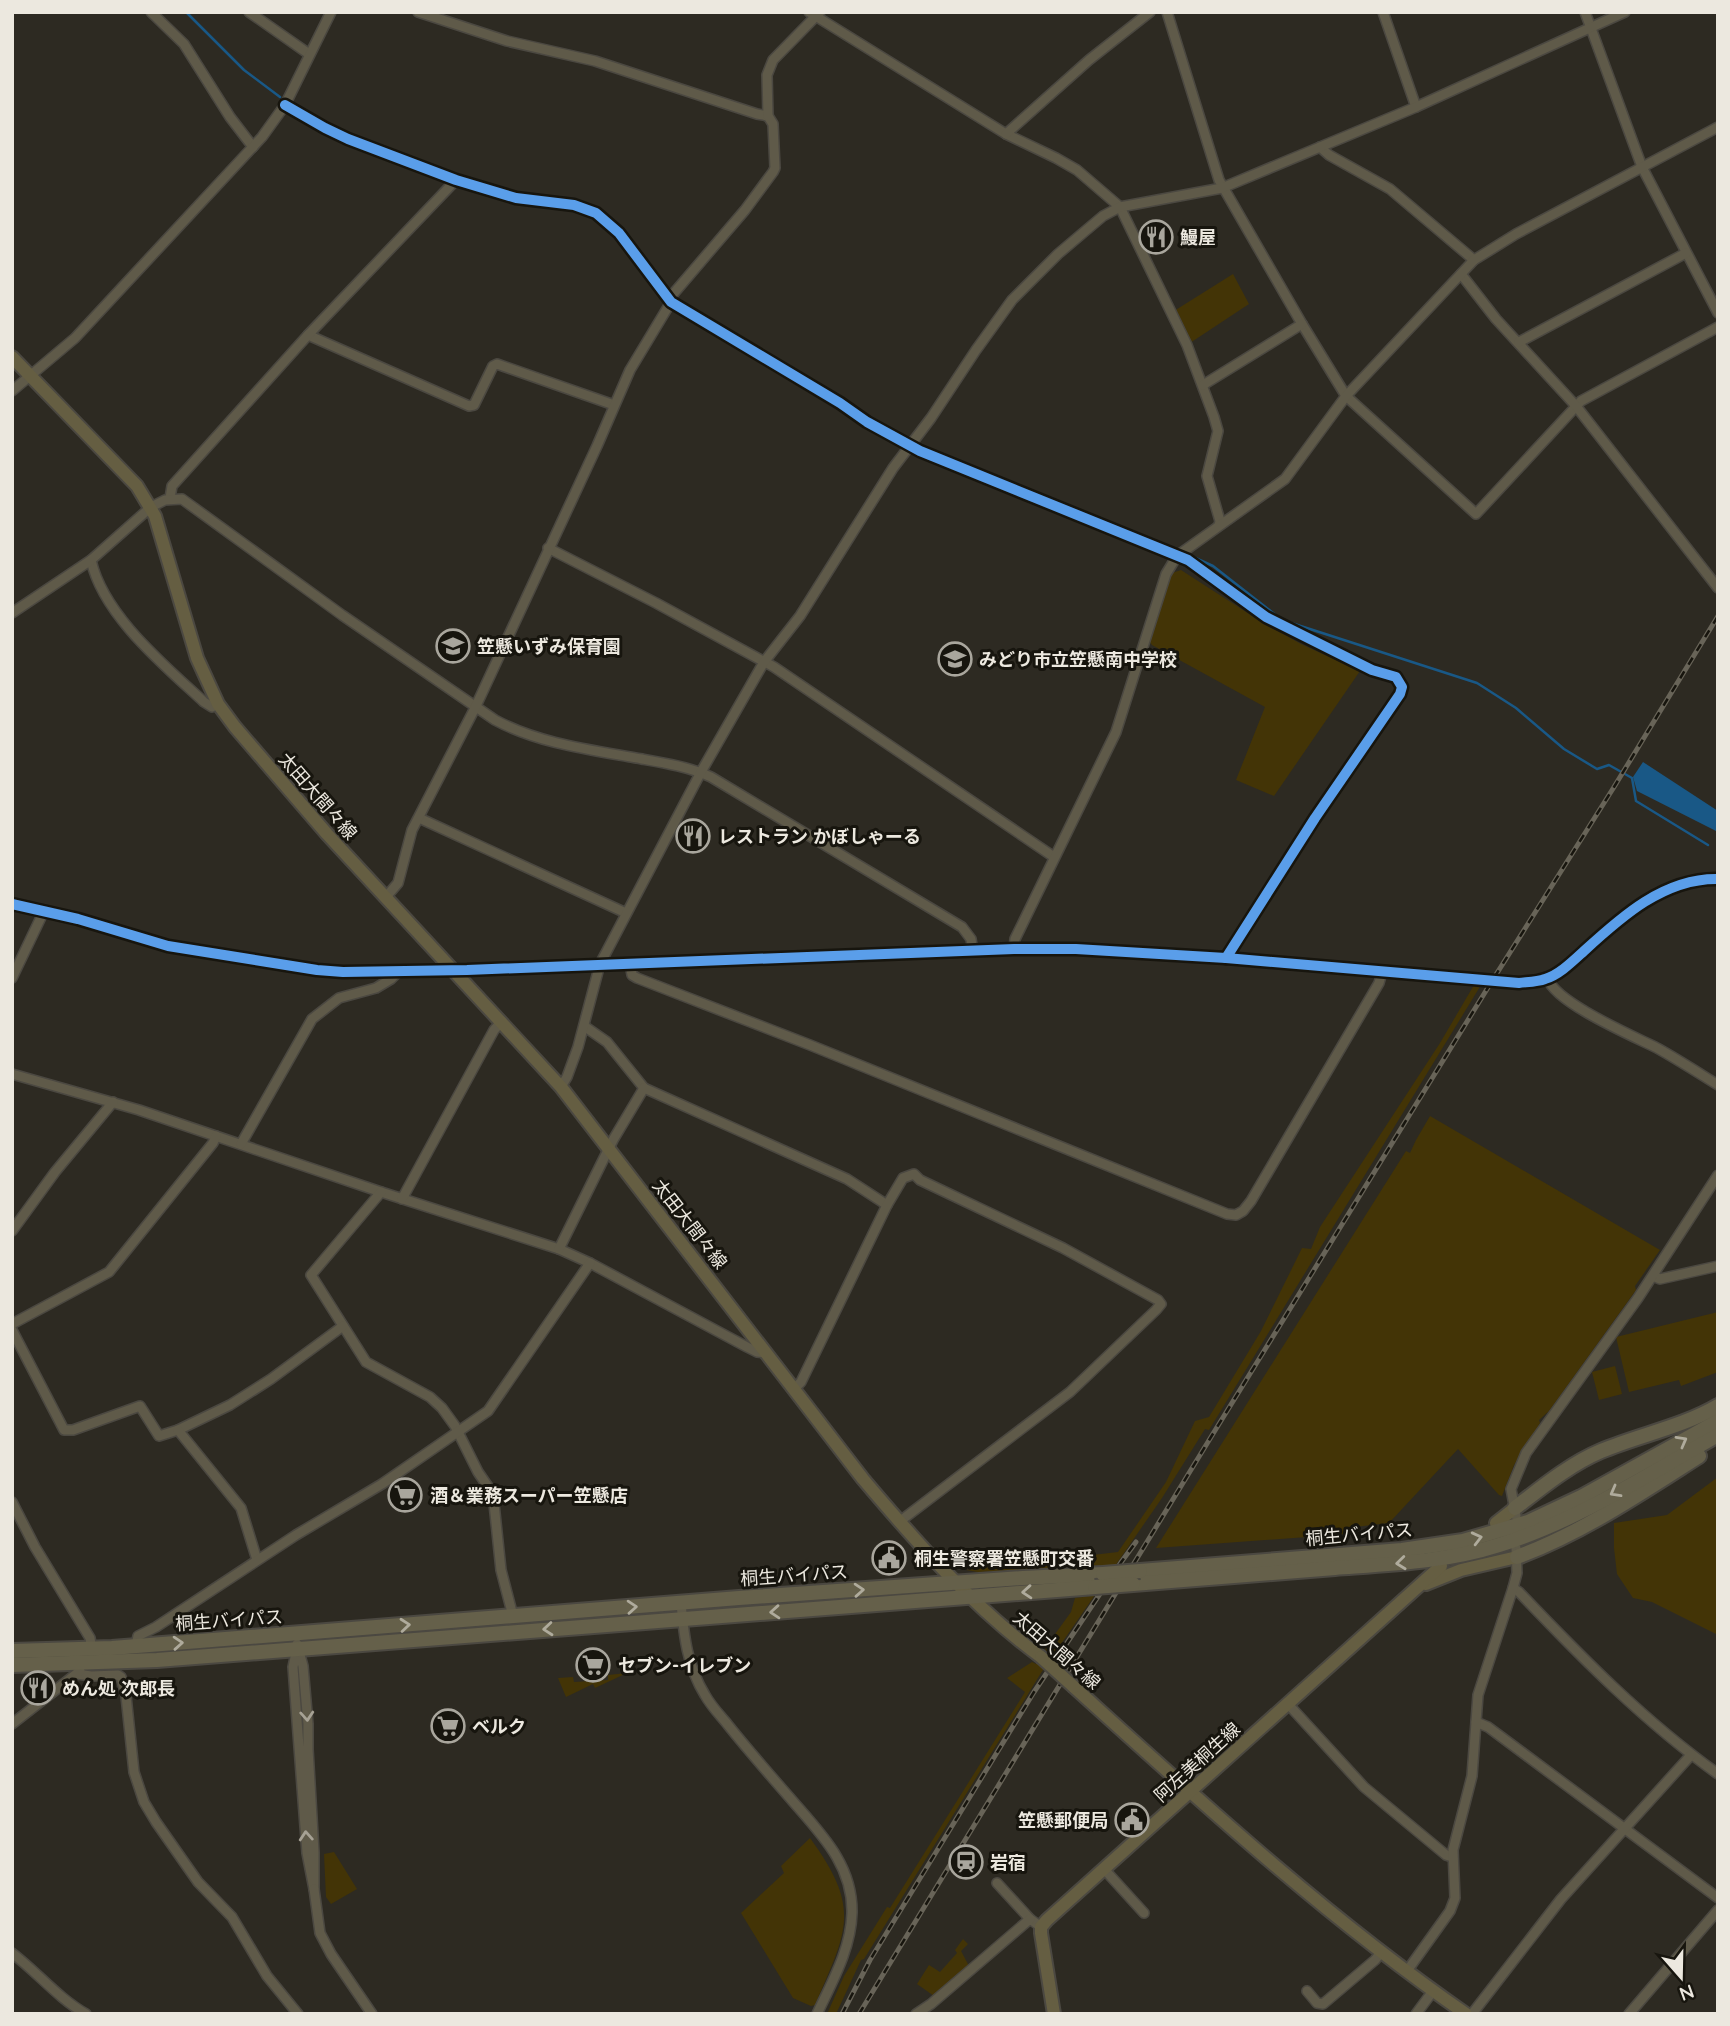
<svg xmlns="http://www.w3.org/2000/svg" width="1730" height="2026" font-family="Quicksand,'Noto Sans JP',sans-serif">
  <rect width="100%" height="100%" fill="#2d2a22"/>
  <!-- green -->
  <g fill="#433406">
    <path d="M1233 274 1249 304 1187 345 1174 311Z"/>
    <path d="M1181 570 1260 621 1301 644 1360 671 1274 796 1236 780 1265 707 1152 645 1149 641 1172 573Z"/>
    <path d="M1474 985H1481L1209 1430 1205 1429 1162 1498 1041 1673 864 1959 861 1960 836 2014H827L844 1976 887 1907 890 1908 1025 1692 1007 1678 1032 1662 1036 1664 1047 1653 1045 1648 1071 1612 1075 1598 1091 1596 1110 1565 978 1572 966 1570 1118 1552 1166 1482 1195 1421 1209 1417 1261 1331 1302 1248 1311 1249 1320 1227 1440 1043Z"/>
    <path d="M1430 1116 1660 1250 1635 1286 1636 1290 1549 1411 1539 1420 1540 1423 1537 1428 1514 1465 1502 1496 1499 1495 1458 1449 1389 1523 1355 1527 1348 1534 1156 1548 1406 1151 1410 1153 1416 1140Z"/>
    <path d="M1718 1312V1372L1681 1386 1679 1380 1629 1392 1616 1337Z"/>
    <path d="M1615 1366 1622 1394 1599 1400 1592 1372Z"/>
    <path d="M1718 1477V1635L1652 1602 1633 1598 1617 1574 1614 1548V1523L1667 1515Z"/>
    <path d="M627 1673 595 1688 593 1684 566 1697 558 1678 573 1677 574 1682 608 1680V1675Z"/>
    <path d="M810 1838C862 1909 847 1930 815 2005L811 2006 793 1998 741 1913 784 1873 781 1866Z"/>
    <path d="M334 1852 357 1889 331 1904 326 1897 324 1854Z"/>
    <path d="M963 1939 968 1944 961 1951 969 1966 934 1996 917 1984 929 1965 940 1972 957 1953 955 1950Z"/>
  </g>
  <!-- water -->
  <path fill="#195886" d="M1643 762 1718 811V832L1637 791 1633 777Z"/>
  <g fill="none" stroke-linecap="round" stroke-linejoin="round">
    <!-- stream -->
    <g stroke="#195886" stroke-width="2.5">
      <path d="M186 12 244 70 280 97"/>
      <path d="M1191 556 1213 566 1282 620 1477 683 1516 708 1564 749 1597 769 1609 765 1632 778 1636 801 1708 845"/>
    </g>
    <defs>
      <g id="minor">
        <path d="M151 12 184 44 230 117 253 147"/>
        <path d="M249 12 309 54"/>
        <path d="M418 12 507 41 595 61 757 114 768 116"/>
        <path d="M809 12 1006 134 1056 158 1077 170 1120 207 1187 345 1214 417 1218 431 1207 476 1220 521 1219 525"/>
        <path d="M1167 12 1219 180 1302 324 1346 396 1476 514 1581 401 1718 327"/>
        <path d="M1383 12 1416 107"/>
        <path d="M1585 12 1642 167 1718 313"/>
        <path d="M285 105 325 128 348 139 456 180 516 198 574 205 596 213 619 233 671 302 840 403 867 422 920 451 1188 560 1266 617 1372 670 1396 677 1402 687 1400 694 1315 818 1226 958"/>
        <path d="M1006 134 1089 60 1150 12"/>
        <path d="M1320 147 1329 155 1390 189 1474 260"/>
        <path d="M1461 274 1496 319 1576 406 1718 588"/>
        <path d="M668 300 745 210 773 172 775 168 773 124 768 116 767 75 773 60 820 12"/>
        <path d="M308 335 469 406 474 405 493 366 497 364 614 405"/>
        <path d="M1519 342 1686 253"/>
        <path d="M1203 385 1302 324"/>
        <path d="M12 391 75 338 262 137 285 105 331 12"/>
        <path d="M170 498 172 486 308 335 456 180"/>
        <path d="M548 548 656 603 774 667 1054 857"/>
        <path d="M91 560C103 615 164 665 204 702L212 707 218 704"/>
        <path d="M12 613 91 560 151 507 165 500 182 499 342 615 495 720C540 744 592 750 642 759 665 763 689 767 711 777L962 927 971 939 973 952"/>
        <path d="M419 818 626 913"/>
        <path d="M386 897 398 883 412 830 475 708 597 446 630 370 671 302"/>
        <path d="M12 904 78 919 168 946 317 970 343 972 467 970 1014 949H1076L1226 958 1519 983C1527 982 1537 982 1545 979 1559 975 1573 961 1584 951 1621 917 1664 878 1718 879"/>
        <path d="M1014 949 1015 939 1116 732 1166 574 1177 556 1285 479 1346 396 1474 260 1516 234 1718 127"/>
        <path d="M630 964 632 975 637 978 810 1045 1227 1214 1236 1215 1243 1211 1251 1201 1379 983 1382 972"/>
        <path d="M12 978 44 911"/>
        <path d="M1548 979C1556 1003 1633 1036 1657 1048 1677 1059 1697 1072 1718 1085"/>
        <path d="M584 1026 607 1042 644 1088"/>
        <path d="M12 1074 139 1110 381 1192 559 1249 590 1263 747 1347 757 1352 766 1353"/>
        <path d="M561 1087 567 1077 578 1047 600 964 701 772 764 662 800 616 893 468 931 418 976 350 1012 300 1058 254 1084 232 1103 216 1120 207 1222 188 1416 107 1625 12"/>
        <path d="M241 1144 312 1019 339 998 376 988 391 979 399 971"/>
        <path d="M381 1192 311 1275 366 1362 430 1397 442 1408 455 1426 478 1472 493 1494 501 1570 513 1616"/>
        <path d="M402 1199 494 1030 502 1021"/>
        <path d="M12 1231 55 1172 113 1102"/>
        <path d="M559 1249 613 1140 644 1088 847 1179 887 1205"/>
        <path d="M1653 1276 1660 1279 1718 1266"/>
        <path d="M12 1324 109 1272 213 1143 216 1136"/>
        <path d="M12 1330 64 1430H73L140 1406 159 1436 178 1430 230 1405 271 1379 343 1326"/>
        <path d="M795 1388 801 1382 887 1205 903 1178 914 1174 920 1180 1063 1248 1158 1300 1161 1304 1156 1310 1070 1392 899 1522"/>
        <path d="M178 1430 241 1508 257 1560"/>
        <path d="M12 1502 35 1547 90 1638 92 1651"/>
        <path d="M1516 1516 1511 1489 1526 1453 1638 1298 1718 1175"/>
        <path d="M1513 1588 1519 1592C1581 1657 1645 1722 1718 1774"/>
        <path d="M681 1603C684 1636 687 1666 705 1695 711 1706 720 1715 728 1725 748 1750 769 1774 790 1798 820 1833 853 1864 852 1913 851 1949 832 1982 817 2014"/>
        <path d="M297 1644 303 1666 308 1724V1749L314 1852V1889L307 1853 293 1667 297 1648"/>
        <path d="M136 1646 138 1636 156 1627 296 1535 382 1484 488 1411 590 1263"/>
        <path d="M77 1674 91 1676 118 1675 121 1677 126 1696 134 1772 144 1802 156 1822 198 1882 232 1917 267 1976 298 2014"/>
        <path d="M1288 1704 1364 1787 1446 1855 1452 1857"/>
        <path d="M1476 1722 1488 1727 1718 1898"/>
        <path d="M12 1724 80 1671"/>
        <path d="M1104 1869 1144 1913"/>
        <path d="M997 1883 1030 1919 1041 1927"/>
        <path d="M314 1889 320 1933 331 1954 372 2014"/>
        <path d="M12 1953C38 1973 58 1998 86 2014"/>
        <path d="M1407 1971 1450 1911 1455 1898 1453 1850 1472 1776 1478 1695 1513 1588 1517 1573 1516 1548"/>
        <path d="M1307 1991 1317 2003 1323 2004 1375 1960 1382 1951"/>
        <path d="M916 2014 931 2004 1030 1919"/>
        <path d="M1416 2014 1433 1991"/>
        <path d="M1472 2014 1561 1899 1691 1755"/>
        <path d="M1629 2014 1718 1910"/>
      </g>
      <g id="major">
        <path d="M12 357 137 486 155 516 197 658 218 704 235 727 327 834 561 1087 863 1479C917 1543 973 1607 1041 1657"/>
        <path d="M1496 1523 1515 1508"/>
        <path d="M1426 1584 1461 1570 1517 1557"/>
        <path d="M1074 1687C1200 1801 1326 1917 1466 2014"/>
        <path d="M1054 2014 1041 1933V1927L1047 1920 1441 1566"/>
      </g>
      <g id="highway">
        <path d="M1515 1508C1541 1488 1570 1464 1601 1451 1639 1435 1682 1427 1718 1406"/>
        <path d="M1517 1557C1582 1533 1641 1493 1699 1456"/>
        <path d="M1140 1571 1402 1550 1463 1541 1528 1522 1581 1497 1718 1421"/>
        <path d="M1133 1584C1200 1579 1268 1573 1335 1568 1390 1564 1446 1562 1499 1545 1577 1521 1647 1475 1718 1435"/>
        <path d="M12 1651 112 1648 739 1598 1023 1578 1103 1574"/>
        <path d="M12 1665 157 1660 1095 1587"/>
      </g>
    </defs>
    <!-- minor casing -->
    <use href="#minor" stroke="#4b4841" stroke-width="12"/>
    <!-- major casing -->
    <use href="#major" stroke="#4b4841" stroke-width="16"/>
    <!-- highway casing -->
    <use href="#highway" stroke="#4b4841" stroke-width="18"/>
    <!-- minor -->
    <use href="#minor" stroke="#5f5a49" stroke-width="9"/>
    <!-- major -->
    <use href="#major" stroke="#655e42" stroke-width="12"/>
    <!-- highway -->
    <use href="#highway" stroke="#65604a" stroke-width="14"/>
    <defs>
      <g id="rail">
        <path d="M842 2014 870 1960 1034 1692 1122 1561 1136 1542"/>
        <path d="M859 2014 1211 1437 1492 981 1614 787 1718 616"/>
      </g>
    </defs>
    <!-- rail casing -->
    <use href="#rail" stroke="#686458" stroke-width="5"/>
    <!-- rail -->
    <use href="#rail" stroke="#17150e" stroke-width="2.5" stroke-dasharray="8" stroke-linecap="butt"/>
    <defs>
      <path id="major-bridge" d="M1041 1657 1074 1687"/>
      <g id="highway-bridge">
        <path d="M1103 1574 1140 1571"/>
        <path d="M1095 1587 1133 1584"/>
      </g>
    </defs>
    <!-- major-bridge casing -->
    <use href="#major-bridge" stroke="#4b4841" stroke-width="16" stroke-linecap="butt"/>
    <!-- highway-bridge casing -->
    <use href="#highway-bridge" stroke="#4b4841" stroke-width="18" stroke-linecap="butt"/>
    <!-- major-bridge -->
    <use href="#major-bridge" stroke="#655e42" stroke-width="12"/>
    <!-- highway-bridge -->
    <use href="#highway-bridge" stroke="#65604a" stroke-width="14"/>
    <defs>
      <g id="cycleway">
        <path d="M285 105 325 128 348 139 456 180 516 198 574 205 596 213 619 233 671 302 840 403 867 422 920 451 1188 560 1266 617 1372 670 1396 677 1402 687 1400 694 1315 818 1226 958"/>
        <path d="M12 904 78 919 168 946 317 970 343 972 467 970 1014 949H1076L1226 958 1519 983C1527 982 1537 982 1545 979 1559 975 1573 961 1584 951 1621 917 1664 878 1718 879"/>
      </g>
    </defs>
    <!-- cycleway casing -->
    <use href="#cycleway" stroke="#17150e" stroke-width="15"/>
    <!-- cycleway -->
    <use href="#cycleway" stroke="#5a9eea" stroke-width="10"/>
  </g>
  <!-- one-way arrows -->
  <defs><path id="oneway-chevron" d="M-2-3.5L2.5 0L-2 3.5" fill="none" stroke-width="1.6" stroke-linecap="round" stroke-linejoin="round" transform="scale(1.75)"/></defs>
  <g stroke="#afab9c">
    <use href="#oneway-chevron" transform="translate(1682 1441) rotate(-29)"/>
    <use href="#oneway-chevron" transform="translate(1615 1492) rotate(151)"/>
    <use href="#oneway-chevron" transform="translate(1477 1538) rotate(-14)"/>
    <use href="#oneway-chevron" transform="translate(1401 1563) rotate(174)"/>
    <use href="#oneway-chevron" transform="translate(859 1590) rotate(-4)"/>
    <use href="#oneway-chevron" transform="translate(1027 1592) rotate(176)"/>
    <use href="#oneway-chevron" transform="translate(632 1607) rotate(-4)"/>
    <use href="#oneway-chevron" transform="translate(775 1612) rotate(176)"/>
    <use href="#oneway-chevron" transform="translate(405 1625) rotate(-5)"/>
    <use href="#oneway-chevron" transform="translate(548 1629) rotate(175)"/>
    <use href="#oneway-chevron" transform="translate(178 1643) rotate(-4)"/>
  </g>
  <g stroke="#a6a194">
    <use href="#oneway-chevron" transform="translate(307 1716) rotate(86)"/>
    <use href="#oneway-chevron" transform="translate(306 1836) rotate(-94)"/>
  </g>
  <!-- icons -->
  <defs>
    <symbol id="restaurant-ring" viewBox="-11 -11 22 22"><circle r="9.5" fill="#17150e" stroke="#a9a69d" stroke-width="1.5"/><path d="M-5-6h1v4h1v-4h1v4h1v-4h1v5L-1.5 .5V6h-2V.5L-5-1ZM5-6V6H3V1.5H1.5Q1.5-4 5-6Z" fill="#a9a69d"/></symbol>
    <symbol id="school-ring" viewBox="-11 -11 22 22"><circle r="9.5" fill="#17150e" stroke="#a9a69d" stroke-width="1.5"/><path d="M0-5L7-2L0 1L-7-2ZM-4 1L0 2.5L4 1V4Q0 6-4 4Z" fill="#a9a69d"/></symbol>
    <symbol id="supermarket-ring" viewBox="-11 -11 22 22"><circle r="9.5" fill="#17150e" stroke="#a9a69d" stroke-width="1.5"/><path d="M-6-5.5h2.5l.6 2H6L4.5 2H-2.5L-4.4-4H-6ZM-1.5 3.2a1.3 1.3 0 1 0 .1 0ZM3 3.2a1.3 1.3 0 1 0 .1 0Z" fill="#a9a69d"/></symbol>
    <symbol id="civic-ring" viewBox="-11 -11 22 22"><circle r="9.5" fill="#17150e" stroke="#a9a69d" stroke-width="1.5"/><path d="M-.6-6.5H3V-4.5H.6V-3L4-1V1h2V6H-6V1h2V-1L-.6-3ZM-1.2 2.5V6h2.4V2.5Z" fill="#a9a69d"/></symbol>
    <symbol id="station-ring" viewBox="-11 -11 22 22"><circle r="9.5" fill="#17150e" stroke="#a9a69d" stroke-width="1.5"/><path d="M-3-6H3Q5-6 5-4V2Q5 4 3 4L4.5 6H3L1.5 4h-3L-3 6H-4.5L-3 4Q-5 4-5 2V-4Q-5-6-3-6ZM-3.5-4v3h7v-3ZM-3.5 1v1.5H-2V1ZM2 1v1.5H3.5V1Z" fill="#a9a69d"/></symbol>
  </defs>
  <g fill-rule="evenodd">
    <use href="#restaurant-ring" x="1137" y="218" width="38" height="38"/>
    <use href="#school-ring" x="434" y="627" width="38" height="38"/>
    <use href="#school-ring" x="936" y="640" width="38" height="38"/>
    <use href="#restaurant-ring" x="674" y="817" width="38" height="38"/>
    <use href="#supermarket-ring" x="386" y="1476" width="38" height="38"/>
    <use href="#civic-ring" x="870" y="1539" width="38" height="38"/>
    <use href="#supermarket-ring" x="574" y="1646" width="38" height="38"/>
    <use href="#restaurant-ring" x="19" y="1669" width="38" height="38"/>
    <use href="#supermarket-ring" x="429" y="1707" width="38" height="38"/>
    <use href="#civic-ring" x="1113" y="1801" width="38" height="38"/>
    <use href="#station-ring" x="947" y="1843" width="38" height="38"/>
  </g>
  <g text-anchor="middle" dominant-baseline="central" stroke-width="6" stroke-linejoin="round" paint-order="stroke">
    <!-- poi labels -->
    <g font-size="18" font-weight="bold" fill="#ece8df" stroke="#17150e" text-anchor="start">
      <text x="1180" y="237">鰻屋</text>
      <text x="477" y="646">笠懸いずみ保育園</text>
      <text x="979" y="659">みどり市立笠懸南中学校</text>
      <text x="718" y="836">レストラン かぼしゃーる</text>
      <text x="430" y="1495">酒＆業務スーパー笠懸店</text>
      <text x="914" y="1558">桐生警察署笠懸町交番</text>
      <text x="618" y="1665">セブン-イレブン</text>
      <text x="62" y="1688">めん処 次郎長</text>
      <text x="472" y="1726">ベルク</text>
      <text x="1108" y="1820" text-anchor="end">笠懸郵便局</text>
      <text x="990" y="1862">岩宿</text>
    </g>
    <!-- street labels -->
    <g font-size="18" fill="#ece8df" stroke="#17150e">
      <text transform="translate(318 796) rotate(49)">太田大間々線</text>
      <text transform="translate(690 1224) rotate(52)">太田大間々線</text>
      <text transform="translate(1359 1534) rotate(-5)">桐生バイパス</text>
      <text transform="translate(794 1575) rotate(-4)">桐生バイパス</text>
      <text transform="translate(229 1620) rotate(-4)">桐生バイパス</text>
      <text transform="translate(1057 1650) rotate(41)">太田大間々線</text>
      <text transform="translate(1197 1762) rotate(-42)">阿左美桐生線</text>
    </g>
  </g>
  <!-- border -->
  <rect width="1730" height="2026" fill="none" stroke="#ece8df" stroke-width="28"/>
  <!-- north arrow -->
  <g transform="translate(1681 1977) rotate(160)" stroke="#17150e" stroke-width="5" paint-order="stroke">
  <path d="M0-5L12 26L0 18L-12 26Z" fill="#ece8df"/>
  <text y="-10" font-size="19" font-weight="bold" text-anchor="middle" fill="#ece8df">N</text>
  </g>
</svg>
